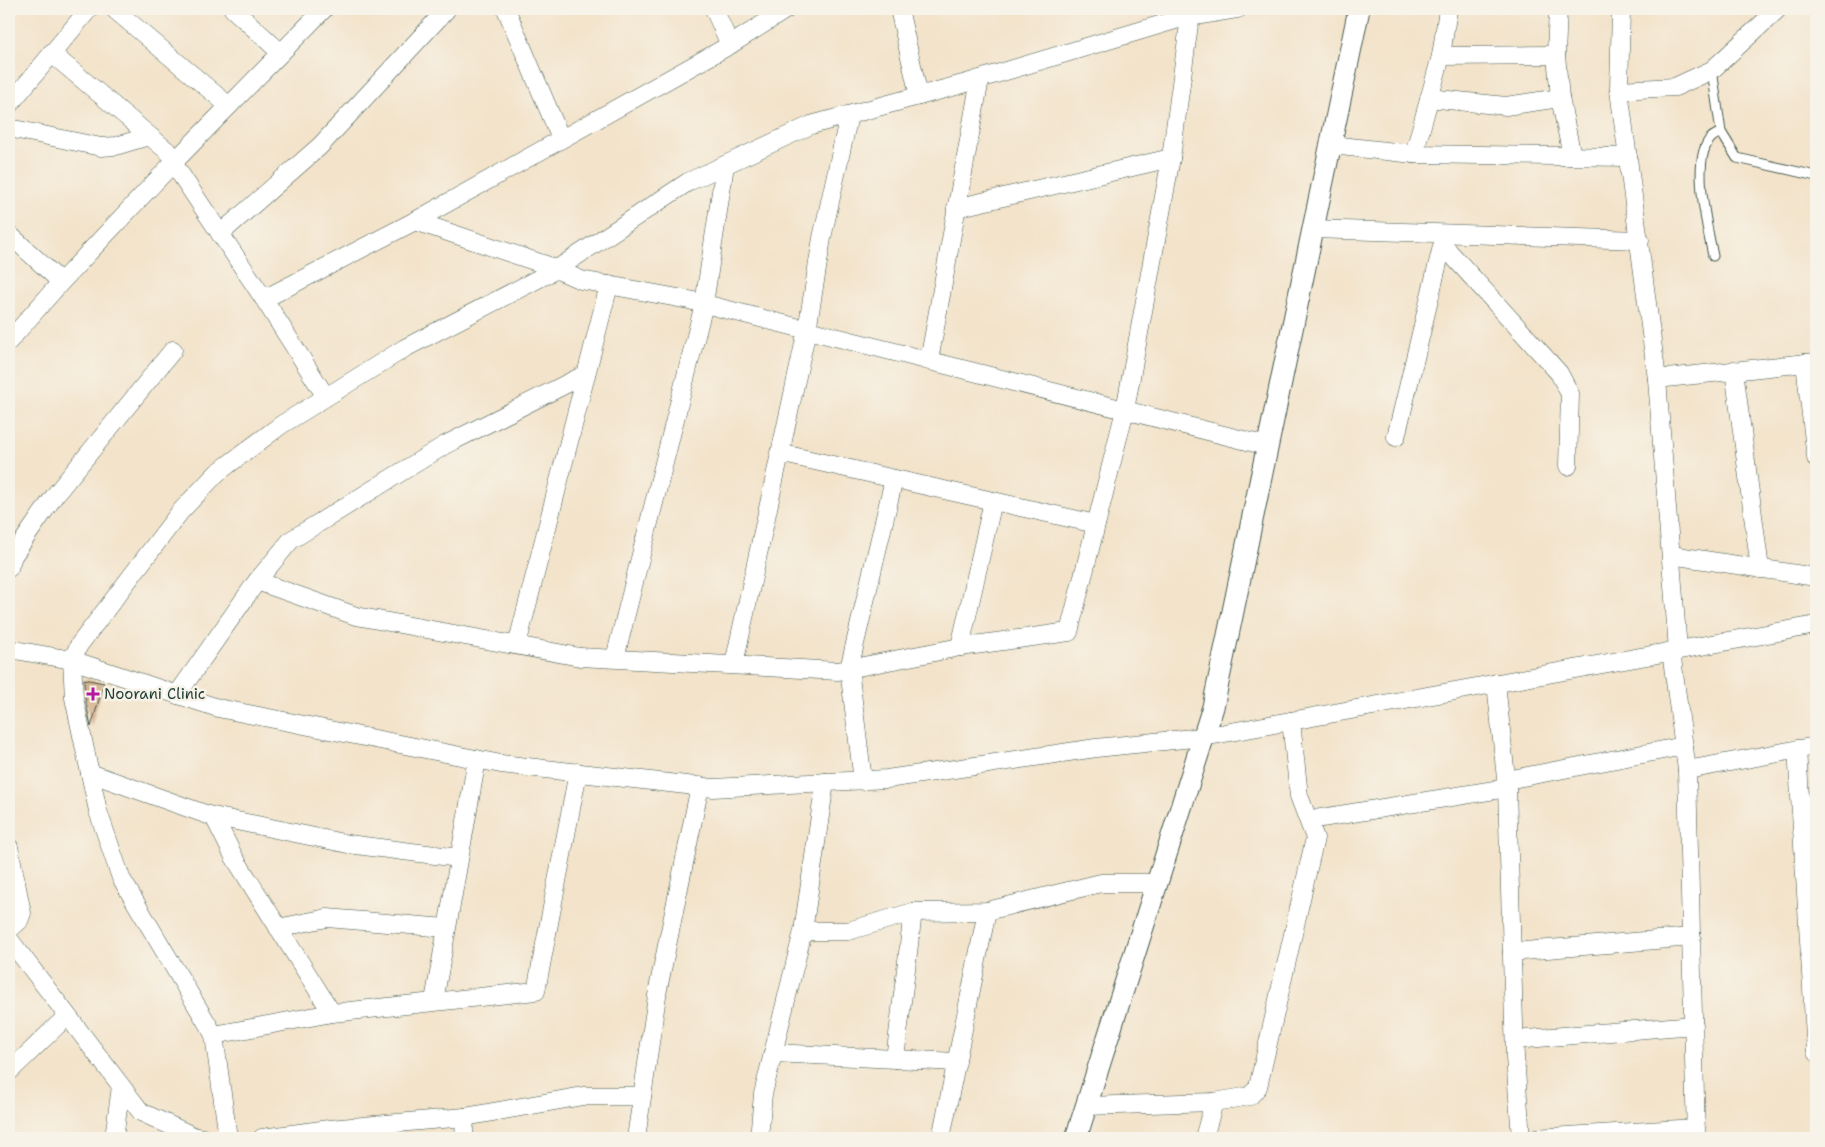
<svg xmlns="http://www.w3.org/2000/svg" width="1825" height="1147" font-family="'Shantell Sans',sans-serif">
  <rect width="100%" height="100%" fill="#f7f3e8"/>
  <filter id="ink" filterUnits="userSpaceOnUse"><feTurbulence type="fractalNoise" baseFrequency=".02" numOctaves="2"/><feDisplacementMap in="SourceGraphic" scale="10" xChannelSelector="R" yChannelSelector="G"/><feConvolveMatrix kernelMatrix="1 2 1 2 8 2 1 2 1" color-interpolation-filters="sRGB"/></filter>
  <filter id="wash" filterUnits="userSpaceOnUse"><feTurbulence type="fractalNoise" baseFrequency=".0096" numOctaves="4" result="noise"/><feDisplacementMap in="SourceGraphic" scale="20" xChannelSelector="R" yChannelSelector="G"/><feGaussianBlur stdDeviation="1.12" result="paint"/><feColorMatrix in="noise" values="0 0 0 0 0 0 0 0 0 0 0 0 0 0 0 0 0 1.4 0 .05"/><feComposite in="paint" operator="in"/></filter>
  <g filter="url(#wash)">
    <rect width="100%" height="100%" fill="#f3e3ca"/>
    <g id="blocks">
      <!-- building -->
      <path fill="#d6b18e" d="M84 679 104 683 91 727 85 697Z"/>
    </g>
  </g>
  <g filter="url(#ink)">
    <use href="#blocks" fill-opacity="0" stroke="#3f564a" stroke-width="1"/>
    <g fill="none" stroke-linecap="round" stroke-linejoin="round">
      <defs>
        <g id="service">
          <path d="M1712 70 1721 132 1737 158 1816 176"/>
          <path d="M1713 256C1708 230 1690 159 1711 138 1714 135 1718 134 1721 132"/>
        </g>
        <g id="minor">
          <path d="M114 9 229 106"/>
          <path d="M233 9 281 53"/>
          <path d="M506 9 561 139"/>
          <path d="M714 9 730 45"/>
          <path d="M899 9 919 96"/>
          <path d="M1558 9 1556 55 1560 98 1572 156"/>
          <path d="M1621 9 1619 90 1657 379 1678 650"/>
          <path d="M51 53 177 159"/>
          <path d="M1441 56 1556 55"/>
          <path d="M1619 90 1675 87 1712 70 1778 9"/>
          <path d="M1429 98 1506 106 1560 98"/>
          <path d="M9 105 89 9"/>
          <path d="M9 128 101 147 116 146 149 136"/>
          <path d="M1331 145 1414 154 1628 157"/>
          <path d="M1414 154 1441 56 1448 9"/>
          <path d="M173 163 324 9"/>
          <path d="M956 208 1171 158"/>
          <path d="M415 221 730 45 787 9"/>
          <path d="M1313 229 1640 240"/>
          <path d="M9 234 61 282 173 163 264 299"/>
          <path d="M220 234 320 146 447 9"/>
          <path d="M1443 245 1559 373 1570 394 1568 466"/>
          <path d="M9 341 61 282"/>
          <path d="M929 361 980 79"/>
          <path d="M1805 363 1816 458"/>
          <path d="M1734 370 1760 569"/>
          <path d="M1657 379 1816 362"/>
          <path d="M326 397 264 299 415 221 546 265 581 280 689 300 1267 446"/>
          <path d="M1396 437 1444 238"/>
          <path d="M779 453 1096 524"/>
          <path d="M1671 555 1816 577"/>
          <path d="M9 568 13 556 55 495 173 350"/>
          <path d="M257 581 356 616 580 657 838 671 960 647 1069 632 1125 410 1171 158 1190 17"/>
          <path d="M517 645 609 285"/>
          <path d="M960 647 993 501"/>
          <path d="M9 649 72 660 218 708 501 764 713 788 887 779 1096 748 1203 737 1816 625"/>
          <path d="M1671 651 1687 770 1696 1138"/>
          <path d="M615 658 704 304 725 165"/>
          <path d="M734 664 807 330 822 238 849 115"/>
          <path d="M1496 683 1507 788 1515 1057 1521 1138"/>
          <path d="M177 695 257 581 291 540 445 445 586 374"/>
          <path d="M1797 749 1816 1052"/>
          <path d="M1687 770 1816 746"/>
          <path d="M90 773 208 815 348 844 459 858"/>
          <path d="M1507 780 1684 746"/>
          <path d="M863 781 849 669 894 479"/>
          <path d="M214 817 234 857 332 1013"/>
          <path d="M1309 820 1507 788"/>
          <path d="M9 847 22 913 19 921 9 930"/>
          <path d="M278 928 327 918 446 928"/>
          <path d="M803 931H848L913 912 987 911 1101 883H1157"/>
          <path d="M9 939 141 1112 193 1136 203 1138"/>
          <path d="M1512 952 1692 937"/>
          <path d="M434 1001 477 759"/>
          <path d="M214 1035 332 1013 536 991 578 772"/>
          <path d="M1515 1040 1694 1025"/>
          <path d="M773 1053 957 1062"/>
          <path d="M895 1059 913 912"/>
          <path d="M9 1072 67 1016"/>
          <path d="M1086 1106 1214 1102 1250 1096 1258 1087 1315 838 1299 796 1291 721"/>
          <path d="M114 1138 121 1086"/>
          <path d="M228 1138 214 1035 121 878 98 811 74 698 72 660 79 645 180 512 217 473 281 425 405 348 557 269 688 182 811 125 963 84 1179 19 1238 9"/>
          <path d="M262 1138 329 1129 465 1117 583 1096H642"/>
          <path d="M464 1138 465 1117"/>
          <path d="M636 1138 658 989 700 786"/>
          <path d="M759 1138 763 1094 803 931 825 782"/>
          <path d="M941 1138 987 911"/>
          <path d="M1204 1138 1214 1102"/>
          <path d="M1535 1138 1696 1128"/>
        </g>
        <path id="tertiary" d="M1076 1138 1213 707 1359 9"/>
      </defs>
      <!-- service casing -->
      <use href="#service" stroke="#3f564a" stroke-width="11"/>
      <!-- minor casing -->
      <use href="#minor" stroke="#3f564a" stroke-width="19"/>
      <!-- tertiary casing -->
      <use href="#tertiary" stroke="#3f564a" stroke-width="23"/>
      <!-- service -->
      <use href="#service" stroke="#fff" stroke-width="9"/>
      <!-- minor -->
      <use href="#minor" stroke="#fff" stroke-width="18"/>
      <!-- tertiary -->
      <use href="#tertiary" stroke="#fff" stroke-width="21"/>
    </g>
  </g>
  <!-- markers -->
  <path fill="#b5179e" stroke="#f7f3e8" stroke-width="2" d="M90.5 686.5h5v5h5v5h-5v5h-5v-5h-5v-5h5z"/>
  <g text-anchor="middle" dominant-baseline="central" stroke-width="5" stroke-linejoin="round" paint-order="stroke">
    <!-- poi labels -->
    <g font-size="15" fill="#1f3d34" stroke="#f7f3e8" text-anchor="start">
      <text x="104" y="694">Noorani Clinic</text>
    </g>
  </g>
  <!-- margin -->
  <rect width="1825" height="1147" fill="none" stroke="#f7f3e8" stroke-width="30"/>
</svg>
